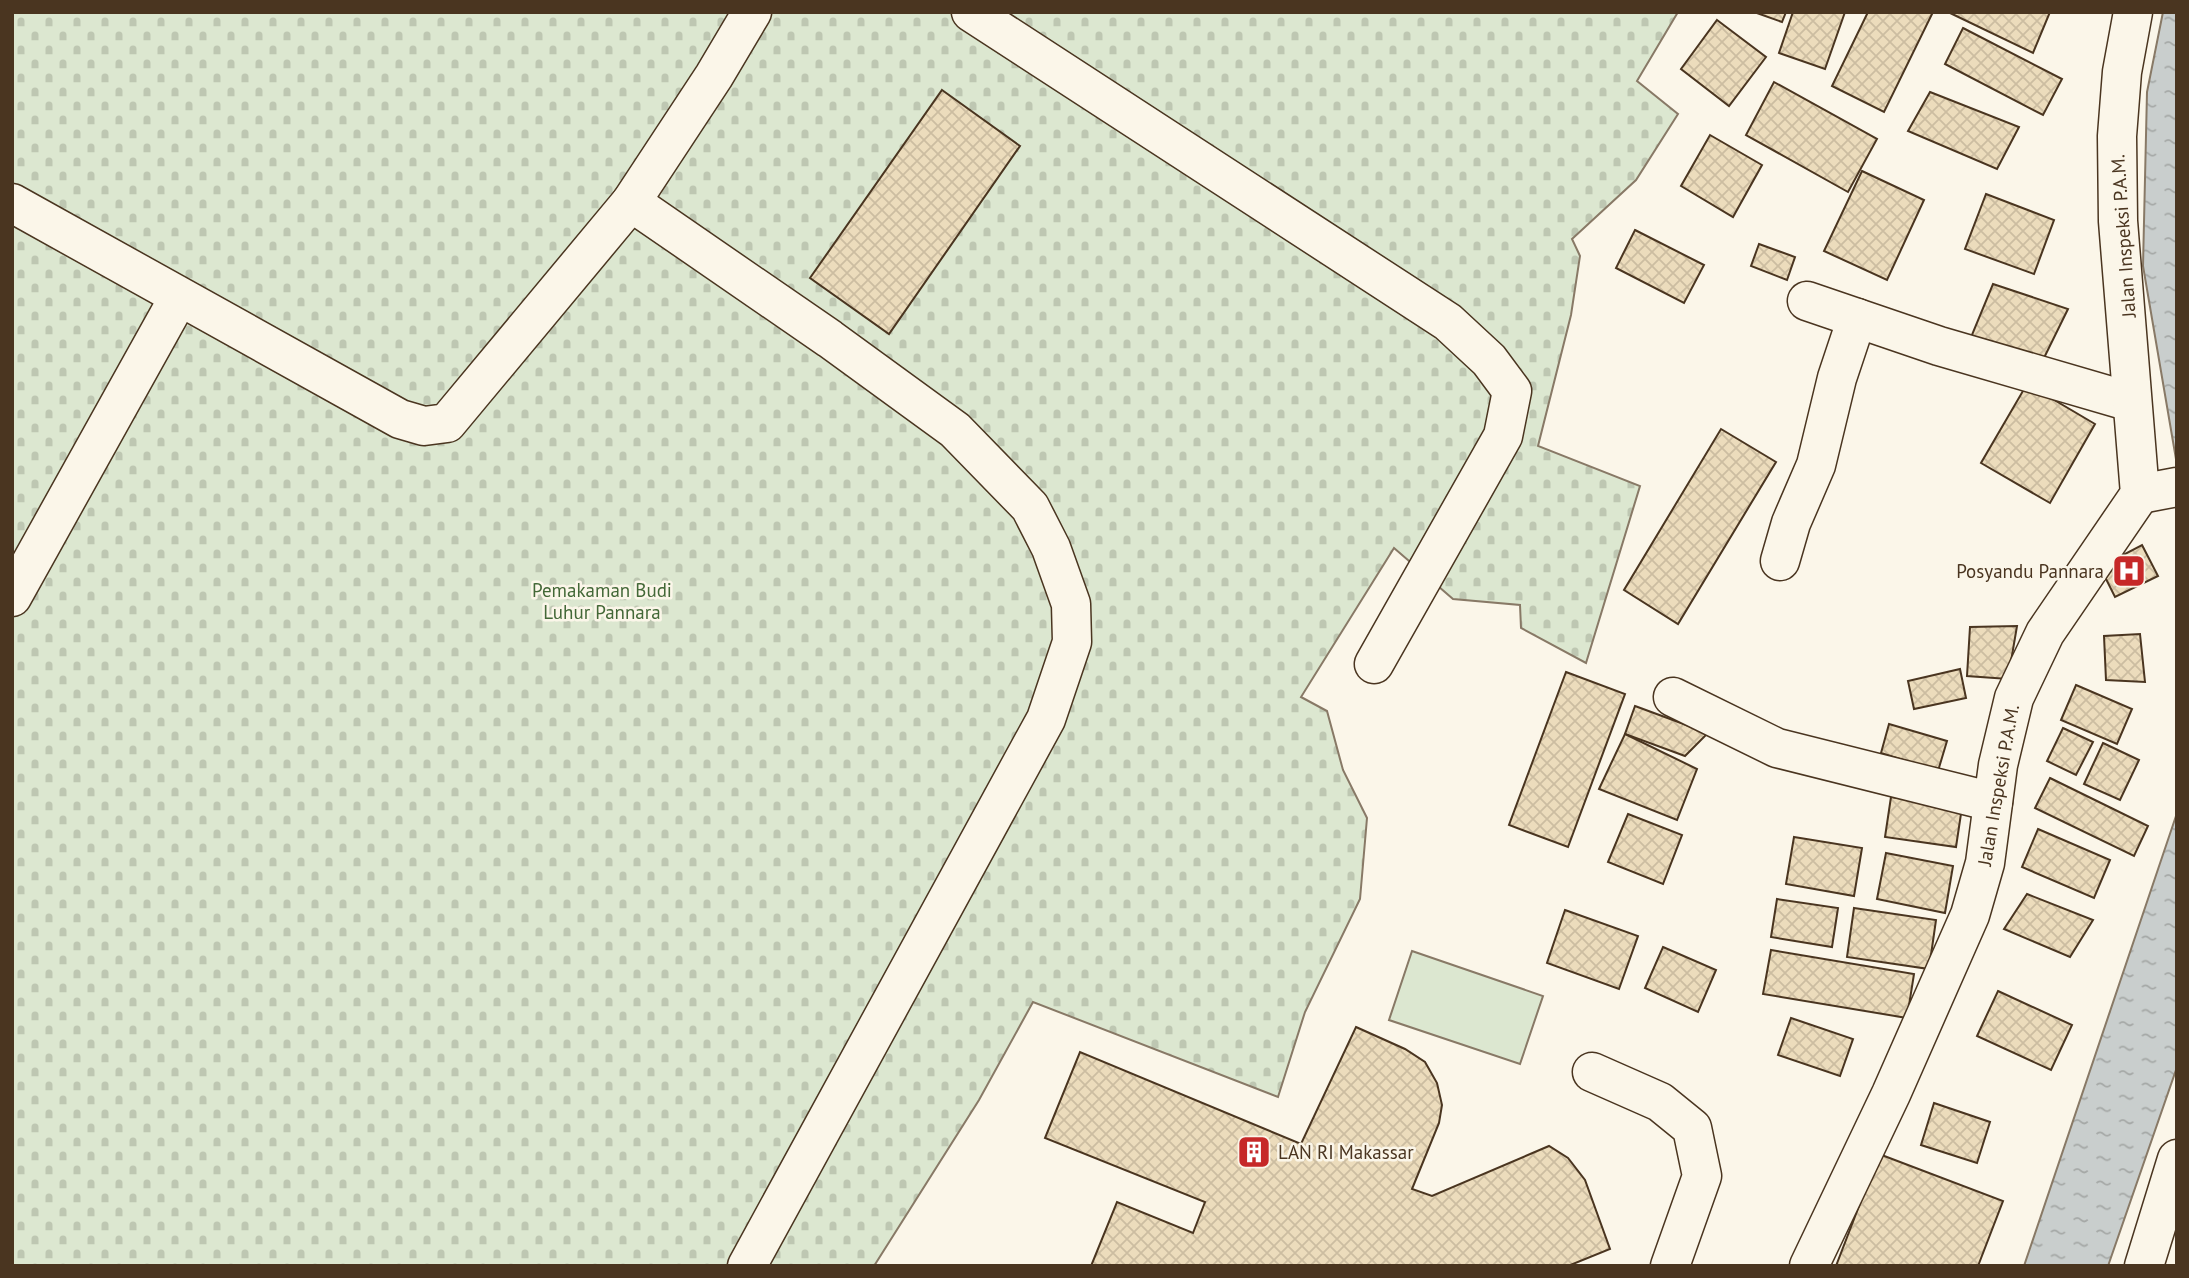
<svg xmlns="http://www.w3.org/2000/svg" width="2189" height="1278" font-family="'PT Sans',sans-serif">
  <defs>
    <pattern id="cemetery-stones" width="16" height="16" patternUnits="userSpaceOnUse" patternTransform="scale(1.75)"><rect width="16" height="16" fill="#dce7d0"/><path d="M2 7V4a2 2 0 0 1 4 0v3zM10 15v-3a2 2 0 0 1 4 0v3z" fill="#bec7b2"/></pattern>
    <pattern id="water-ripples" width="26" height="14" patternUnits="userSpaceOnUse" patternTransform="scale(1.75)"><rect width="26" height="14" fill="#c9cecd"/><path d="M2 4q2-2 4 0t4 0M15 11q2-2 4 0t4 0" fill="none" stroke="#a5a8a6"/></pattern>
    <pattern id="building-cross-hatch" width="8" height="8" patternUnits="userSpaceOnUse" patternTransform="scale(1.75)"><rect width="8" height="8" fill="#ecdcbc"/><path d="M0 0l8 8M0 8l8-8" fill="none" stroke="#ccbda1"/></pattern>
  </defs>
  <rect width="100%" height="100%" fill="#fbf6e9"/>
  <!-- green -->
  <path fill="#dce7d0" stroke="#887966" stroke-width="2" d="M1412 951 1543 996 1520 1064 1389 1020Z"/>
  <!-- cemetery -->
  <path fill="url(#cemetery-stones)" stroke="#887966" stroke-width="2" d="M12 12H1678L1637 81 1678 114 1636 180 1572 239 1580 256 1571 315 1538 446 1640 486 1586 663 1521 628 1520 605 1453 599 1394 548 1301 697 1327 711 1343 770 1367 818 1360 899 1305 1012 1278 1097 1033 1002 979 1100 874 1266H12Z"/>
  <!-- water -->
  <g fill="url(#water-ripples)" stroke="#887966" stroke-width="2">
    <path d="M2163 12H2177V465L2143 266 2147 92Z"/>
    <path d="M2177 813V1067L2108 1266H2024Z"/>
  </g>
  <!-- building -->
  <g fill="url(#building-cross-hatch)" stroke="#4a3520" stroke-width="2">
    <path d="M1754 12H1786L1782 22Z"/>
    <path d="M1793 12H1845L1825 69 1779 53Z"/>
    <path d="M1868 12H1933L1884 112 1832 86Z"/>
    <path d="M1948 12H2050L2033 53Z"/>
    <path d="M1717 20 1766 57 1729 106 1681 69Z"/>
    <path d="M1963 28 2062 79 2043 115 1945 64Z"/>
    <path d="M1774 82 1877 139 1848 192 1746 135Z"/>
    <path d="M942 90 1020 146 889 334 810 278Z"/>
    <path d="M1930 92 2019 127 1997 169 1908 131Z"/>
    <path d="M1710 135 1762 165 1733 217 1681 186Z"/>
    <path d="M1862 171 1924 200 1887 280 1824 251Z"/>
    <path d="M1986 194 2054 220 2034 274 1965 249Z"/>
    <path d="M1635 230 1704 265 1684 303 1616 268Z"/>
    <path d="M1759 244 1795 257 1787 280 1751 266Z"/>
    <path d="M1993 284 2068 309 2041 364 1969 342Z"/>
    <path d="M2027 384 2095 424 2050 503 1981 463Z"/>
    <path d="M1721 429 1776 462 1678 624 1624 590Z"/>
    <path d="M2142 545 2158 576 2115 597 2100 567Z"/>
    <path d="M2017 626 2008 679 1967 676 1970 627Z"/>
    <path d="M2140 634 2145 682 2106 680 2104 636Z"/>
    <path d="M1960 669 1966 698 1914 709 1908 681Z"/>
    <path d="M1566 672 1625 694 1568 847 1509 825Z"/>
    <path d="M2076 685 2132 709 2117 744 2061 720Z"/>
    <path d="M1635 706 1708 733 1685 756 1625 734Z"/>
    <path d="M1889 724 1947 741 1938 771 1881 753Z"/>
    <path d="M2063 728 2093 742 2076 775 2047 761Z"/>
    <path d="M1625 734 1697 769 1677 820 1599 789Z"/>
    <path d="M2103 743 2139 760 2120 800 2084 784Z"/>
    <path d="M2050 778 2148 826 2134 856 2035 808Z"/>
    <path d="M1891 797 1962 807 1956 847 1885 837Z"/>
    <path d="M1628 814 1682 835 1663 884 1608 862Z"/>
    <path d="M2038 829 2110 860 2094 898 2022 867Z"/>
    <path d="M1794 837 1862 848 1854 896 1786 884Z"/>
    <path d="M1886 853 1953 866 1945 913 1877 899Z"/>
    <path d="M2027 894 2093 920 2070 957 2004 929Z"/>
    <path d="M1777 899 1838 908 1832 947 1771 937Z"/>
    <path d="M1854 908 1936 920 1929 969 1847 957Z"/>
    <path d="M1565 910 1638 936 1619 989 1547 963Z"/>
    <path d="M1663 947 1716 970 1698 1012 1645 988Z"/>
    <path d="M1771 950 1914 974 1907 1018 1763 994Z"/>
    <path d="M1998 991 2072 1025 2051 1070 1977 1036Z"/>
    <path d="M1791 1018 1853 1039 1840 1076 1778 1055Z"/>
    <path d="M1356 1027 1405 1049 1425 1062 1437 1083 1442 1105 1439 1123 1412 1189 1432 1196 1549 1146 1568 1158 1585 1180 1610 1249 1568 1266H1091L1117 1202 1193 1233 1205 1202 1045 1138 1080 1052 1301 1144Z"/>
    <path d="M1934 1103 1990 1122 1977 1163 1921 1145Z"/>
    <path d="M1879 1154 2003 1201 1978 1266H1836Z"/>
  </g>
  <g fill="none" stroke-linecap="round" stroke-linejoin="round">
    <defs>
      <g id="minor">
        <path d="M971 12 1448 322 1489 360 1512 391 1503 436 1374 664"/>
        <path d="M631 202 830 339 955 430 1030 507 1051 548 1071 604 1072 642 1046 719 747 1266"/>
        <path d="M12 203 400 419 424 426 447 423 631 202 714 76 752 12"/>
        <path d="M1807 301 1939 346 2131 402"/>
        <path d="M2140 494 2177 487"/>
        <path d="M1780 561 1791 523 1816 465 1837 378 1857 318"/>
        <path d="M12 597 179 297"/>
        <path d="M1673 697 1777 748 1993 802"/>
        <path d="M1592 1072 1660 1102 1692 1128 1702 1176 1670 1266"/>
        <path d="M1809 1266 1891 1094 1970 915 1985 863 1998 765 2014 698 2045 633 2140 494 2118 221 2117 136 2122 72 2133 12"/>
        <path d="M2144 1266 2177 1159"/>
      </g>
    </defs>
    <!-- minor casing -->
    <use href="#minor" stroke="#4a3520" stroke-width="41"/>
    <!-- minor -->
    <use href="#minor" stroke="#fbf6e9" stroke-width="38"/>
  </g>
  <!-- icons -->
  <defs>
    <symbol id="hospital-square" viewBox="-11 -11 22 22"><rect x="-9" y="-9" width="18" height="18" rx="4" fill="#c62828" stroke="#fbf6e9"/><path d="M-5-5h3v3.5h4V-5h3V5h-3V1.5h-4V5h-3Z" fill="#fff"/></symbol>
    <symbol id="building-square" viewBox="-11 -11 22 22"><rect x="-9" y="-9" width="18" height="18" rx="4" fill="#c62828" stroke="#fbf6e9"/><path d="M-4-6H4V6H1V3H-1V6H-4ZM-2.5-4.3h1.7v1.8h-1.7ZM.8-4.3h1.7v1.8H.8ZM-2.5-1h1.7V.8h-1.7ZM.8-1h1.7V.8H.8Z" fill="#fff"/></symbol>
  </defs>
  <g fill-rule="evenodd">
    <use href="#hospital-square" x="2110" y="552" width="38" height="38"/>
    <use href="#building-square" x="1235" y="1133" width="38" height="38"/>
  </g>
  <g text-anchor="middle" dominant-baseline="central" stroke-width="5" stroke-linejoin="round" paint-order="stroke">
    <!-- street labels -->
    <g font-size="19" fill="#4a3520" stroke="#fbf6e9">
      <text transform="translate(2123 236) rotate(-94)">Jalan Inspeksi P.A.M.</text>
      <text transform="translate(1998 785) rotate(-80)">Jalan Inspeksi P.A.M.</text>
    </g>
    <!-- poi labels -->
    <g font-size="19" fill="#4a3520" stroke="#fbf6e9" text-anchor="end">
      <text x="2104" y="571">Posyandu Pannara</text>
      <text x="1278" y="1152" text-anchor="start">LAN RI Makassar</text>
    </g>
    <!-- park labels -->
    <g font-size="19" fill="#436837" stroke="#fbf6e9">
      <text x="602" y="590">Pemakaman Budi<tspan x="602" dy="22">Luhur Pannara</tspan></text>
    </g>
  </g>
  <!-- border -->
  <rect width="2189" height="1278" fill="none" stroke="#4a3520" stroke-width="28"/>
</svg>
